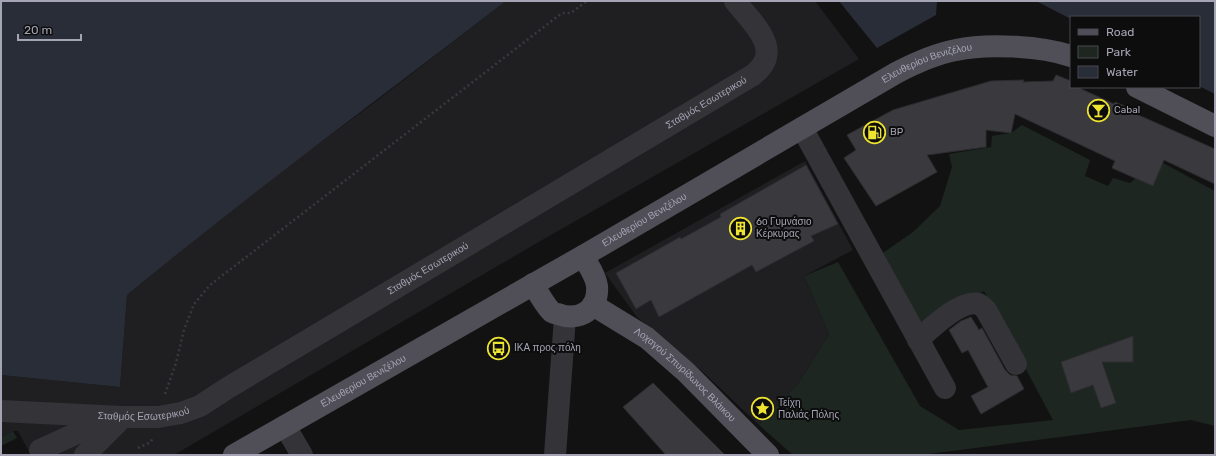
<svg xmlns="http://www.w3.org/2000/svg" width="1216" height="456" font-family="Rubik,sans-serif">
  <rect width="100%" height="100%" fill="#121213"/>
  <!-- built -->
  <g fill="#1f1e20">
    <path d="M506 1H815L859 59 537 243 174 455H31L18 431H13L1 437V375L120 387 127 295 186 246 286 168 375 102Z"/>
    <path d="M805 161 853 250 804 276 829 334 800 381 759 425 704 373 637 317 605 273Z"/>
  </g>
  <!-- green -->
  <g fill="#1e2621">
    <path d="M1022 125 1090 160 1085 176 1108 186 1113 178 1130 183 1136 178 1163 163 1215 191V426L1191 420 921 455H793L759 425 800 381 829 334 804 276 838 262 920 406 959 430 1053 420 984 291 918 328 877 257 913 232 940 206 952 167 949 154 991 147 992 136 1011 133Z"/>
    <path d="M13 431 17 438 1 446V437Z"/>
  </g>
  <!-- water -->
  <g fill="#292d37">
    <path d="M1 1H506C379 99 250 193 127 295L120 387 1 375Z"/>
    <path d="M839 1H937L936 15 877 48Z"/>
    <path d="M1036 1H1215V94L1199 86V17H1071V19Z"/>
  </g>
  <!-- building -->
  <g fill="#3a393e" stroke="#2d2c2f">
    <path d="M1056 75 1071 81V87H1077L1114 104 1115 102 1136 111V114L1215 149V184L1164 160 1153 186 1112 168 1115 161 1015 114 1011 133 986 130V147L927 155 937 172 876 206 844 158 856 150 847 135 893 110 991 81 1024 80 1023 82 1053 81Z"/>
    <path d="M806 165 838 224 811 236 814 241 756 272 752 265 659 317 651 300 636 309 616 273 680 237 681 239 721 217 720 214Z"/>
    <path d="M971 317 979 330 982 328 1005 370 1010 375 1017 376 1024 389 981 414 971 396 988 387 968 350 962 353 949 330 961 321Z"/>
    <path d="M1133 336V362H1102L1116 403 1101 408 1093 385 1071 393 1061 362Z"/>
    <path d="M653 383 725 455H666L623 407Z"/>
  </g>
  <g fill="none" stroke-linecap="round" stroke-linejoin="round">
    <!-- path -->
    <g stroke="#39393f" stroke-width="2.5" stroke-dasharray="2 3" stroke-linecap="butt">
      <path d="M165 394 176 363 184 330 194 304 210 285 562 13H571L587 1"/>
      <path d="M138 448 151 442 152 439"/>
    </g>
    <!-- minor -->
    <g stroke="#343338" stroke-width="22">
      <path d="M802 128 945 388"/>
      <path d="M918 340C930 329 961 299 979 304 981 305 984 308 986 310L1016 364"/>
      <path id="s1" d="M1 411 122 417H158L181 413 200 406 226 389 753 75C785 50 753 24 735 1"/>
      <path d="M285 426 302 455"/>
      <path d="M40 450 73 435 114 420"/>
      <path d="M85 455 119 421"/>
      <path d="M555 455 565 317"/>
    </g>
    <!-- major -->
    <g stroke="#504f57" stroke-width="22">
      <path d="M1137 87 1215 126"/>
      <path d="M533 284C537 291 546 307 552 312 554 313 556 314 558 314 579 322 599 310 597 286 596 276 588 265 583 256"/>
      <path id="s2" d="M593 305 647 338 686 372 768 455"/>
      <path id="s3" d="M234 455 583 256 896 73C915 63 935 54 956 50 987 43 1041 46 1071 56"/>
    </g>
  </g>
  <!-- icons -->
  <defs>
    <symbol id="bar-ring" viewBox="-11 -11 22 22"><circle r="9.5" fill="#0d0d0e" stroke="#ede331" stroke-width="1.5"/><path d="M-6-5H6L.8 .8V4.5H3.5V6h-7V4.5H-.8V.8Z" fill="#ede331"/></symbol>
    <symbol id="fuel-ring" viewBox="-11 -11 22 22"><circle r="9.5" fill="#0d0d0e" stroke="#ede331" stroke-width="1.5"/><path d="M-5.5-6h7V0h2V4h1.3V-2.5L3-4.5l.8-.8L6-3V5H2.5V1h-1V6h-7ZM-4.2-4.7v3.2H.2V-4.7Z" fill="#ede331"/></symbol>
    <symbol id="building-ring" viewBox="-11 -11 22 22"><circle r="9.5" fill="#0d0d0e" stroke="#ede331" stroke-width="1.5"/><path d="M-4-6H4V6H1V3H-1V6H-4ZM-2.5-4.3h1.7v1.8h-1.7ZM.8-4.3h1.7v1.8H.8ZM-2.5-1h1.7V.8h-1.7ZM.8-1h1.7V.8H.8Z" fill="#ede331"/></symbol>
    <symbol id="bus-ring" viewBox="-11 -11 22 22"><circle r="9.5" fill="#0d0d0e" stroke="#ede331" stroke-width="1.5"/><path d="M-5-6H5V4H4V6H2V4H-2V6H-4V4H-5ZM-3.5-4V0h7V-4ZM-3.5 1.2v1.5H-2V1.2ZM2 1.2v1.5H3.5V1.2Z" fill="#ede331"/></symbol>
    <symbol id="sight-ring" viewBox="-11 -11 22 22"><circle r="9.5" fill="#0d0d0e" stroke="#ede331" stroke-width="1.5"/><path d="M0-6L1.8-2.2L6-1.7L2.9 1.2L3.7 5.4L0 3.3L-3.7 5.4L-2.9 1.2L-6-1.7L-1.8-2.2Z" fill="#ede331"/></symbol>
  </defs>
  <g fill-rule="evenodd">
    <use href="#bar-ring" x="1086" y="98" width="25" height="25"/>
    <use href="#fuel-ring" x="862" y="120" width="25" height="25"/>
    <use href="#building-ring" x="728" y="216" width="25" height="25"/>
    <use href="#bus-ring" x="486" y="336" width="25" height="25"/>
    <use href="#sight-ring" x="750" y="396" width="25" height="25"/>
  </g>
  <g text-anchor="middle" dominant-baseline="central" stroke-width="4" stroke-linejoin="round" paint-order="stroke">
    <!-- street labels -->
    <g font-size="10" fill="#a4a4b4" stroke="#0d0d0e">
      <text stroke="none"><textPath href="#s3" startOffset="797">Ελευθερίου Βενιζέλου</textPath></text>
      <text stroke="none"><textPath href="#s1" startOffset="791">Σταθμός Εσωτερικού</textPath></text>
      <text stroke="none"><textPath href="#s3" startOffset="473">Ελευθερίου Βενιζέλου</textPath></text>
      <text stroke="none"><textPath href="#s1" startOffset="467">Σταθμός Εσωτερικού</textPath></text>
      <text stroke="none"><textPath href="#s2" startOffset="116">Λοχαγού Σπυρίδωνος Βλάικου</textPath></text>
      <text stroke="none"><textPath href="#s3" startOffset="149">Ελευθερίου Βενιζέλου</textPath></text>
      <text stroke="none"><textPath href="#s1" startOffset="143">Σταθμός Εσωτερικού</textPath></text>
    </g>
    <!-- poi labels -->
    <g font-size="10" fill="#a4a4b4" stroke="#0d0d0e" text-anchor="start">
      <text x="1114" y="110">Cabal</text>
      <text x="890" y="132">BP</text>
      <text x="756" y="222">6ο Γυμνάσιο<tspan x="756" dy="12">Κέρκυρας</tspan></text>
      <text x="514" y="348">ΙΚΑ προς πόλη</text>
      <text x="778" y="403">Τείχη<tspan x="778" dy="12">Παλιάς Πόλης</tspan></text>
    </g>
  </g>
  <!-- border -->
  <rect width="1216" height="456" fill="none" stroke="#a4a4b4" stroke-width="4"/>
  <!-- legend -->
  <rect x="1070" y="16" width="130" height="72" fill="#0d0d0e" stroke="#494950"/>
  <rect x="1078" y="29" width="20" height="6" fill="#504f57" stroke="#494950"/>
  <text x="1106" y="36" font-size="12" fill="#a4a4b4">Road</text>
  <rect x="1078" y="46" width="20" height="12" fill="#1e2621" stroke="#494950"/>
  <text x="1106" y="56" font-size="12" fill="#a4a4b4">Park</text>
  <rect x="1078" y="66" width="20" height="12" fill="#292d37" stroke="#494950"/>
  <text x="1106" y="76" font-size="12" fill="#a4a4b4">Water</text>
  <!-- scale -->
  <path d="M18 34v6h63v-6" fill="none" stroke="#a4a4b4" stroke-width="2"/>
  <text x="24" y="34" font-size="12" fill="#a4a4b4" stroke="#0d0d0e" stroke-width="3" paint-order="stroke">20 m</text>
</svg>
